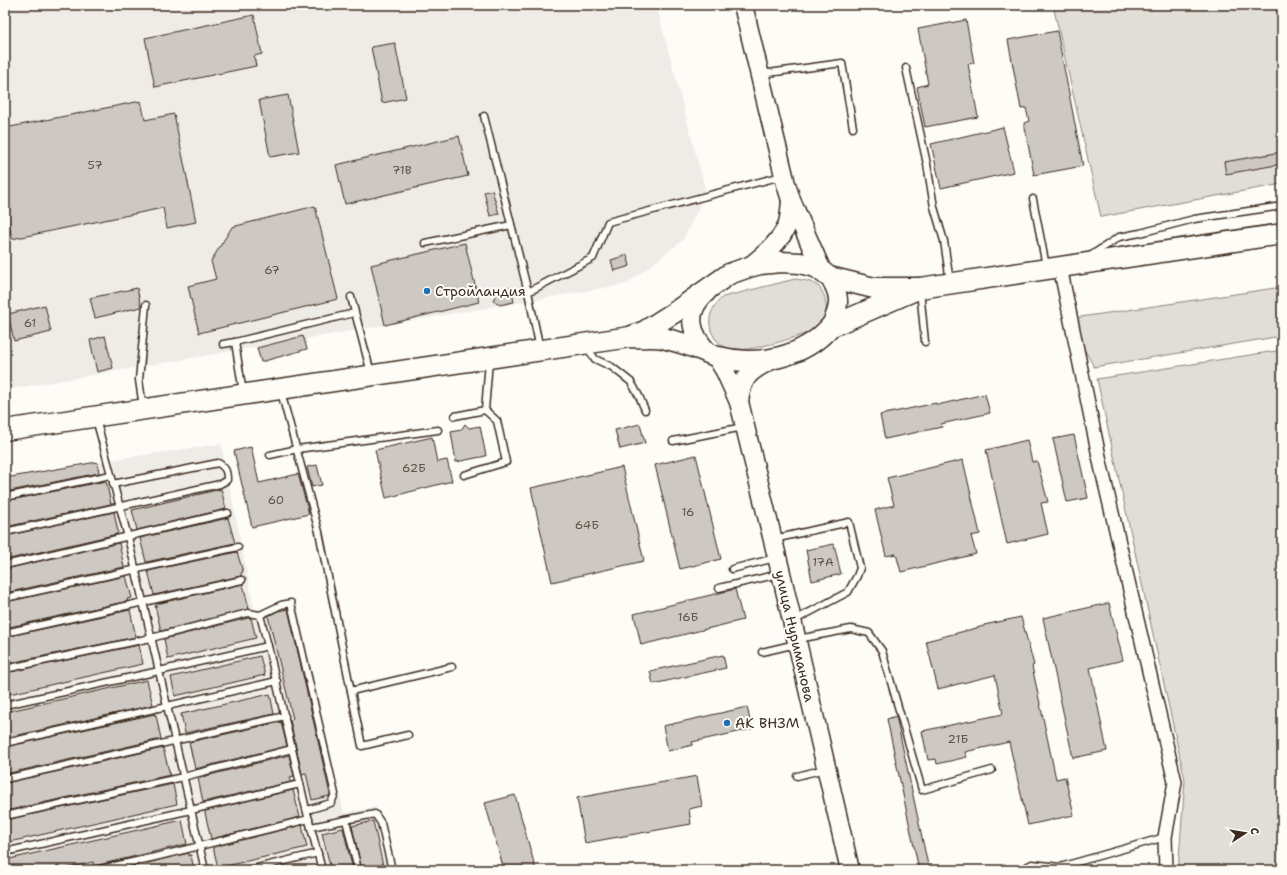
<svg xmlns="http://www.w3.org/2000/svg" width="1287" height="875" font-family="'Shantell Sans',sans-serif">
  <rect width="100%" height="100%" fill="#fdfcf7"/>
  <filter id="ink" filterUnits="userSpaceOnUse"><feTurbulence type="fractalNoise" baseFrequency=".025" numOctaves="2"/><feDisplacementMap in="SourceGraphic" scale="8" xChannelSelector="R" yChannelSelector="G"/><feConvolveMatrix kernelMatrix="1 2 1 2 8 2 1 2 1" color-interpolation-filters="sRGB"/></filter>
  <g filter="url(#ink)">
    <!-- built -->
    <g fill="#efece7">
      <path d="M5 5H656L706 192 683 240 627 284 5 390Z"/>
      <path d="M221 444 256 618 298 608 344 813 375 807 391 870H5V480L123 458Z"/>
    </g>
    <!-- green -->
    <g fill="#e1ded7" stroke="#8e847a">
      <path d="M1053 5H1282V184L1101 217Z"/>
      <path d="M795 279C803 280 811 281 818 286 828 296 829 315 820 326 812 335 743 353 732 350 722 347 714 340 711 330 707 317 713 305 723 297Z"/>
      <path d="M1282 287V336L1094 367 1083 347 1074 318Z"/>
      <path d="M1282 350V870H1178L1185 780 1097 379Z"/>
    </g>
    <!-- building -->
    <g fill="#cdc8c2" stroke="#3b2a1e">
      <path d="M254 15 262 54 254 56 256 66 155 87 145 38Z"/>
      <path d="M966 20 974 63 968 64 978 117 925 127 917 87 928 84 918 29Z"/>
      <path d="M1057 31 1083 166 1034 175 1024 123 1029 121 1026 108 1021 109 1008 40Z"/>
      <path d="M395 43 406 98 382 103 371 47Z"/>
      <path d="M288 95 299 152 270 157 259 100Z"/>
      <path d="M141 101 145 120 174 114 196 222 167 228 163 208 12 239 5 204V128Z"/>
      <path d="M1003 127 1014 172 941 188 931 144Z"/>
      <path d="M459 136 468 176 345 204 336 165Z"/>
      <path d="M1282 152V164L1226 174 1224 162Z"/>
      <path d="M492 190 499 214 490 216 484 192Z"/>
      <path d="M315 206 338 299 199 333 188 286 216 279 211 261 232 227Z"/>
      <path d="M465 243 479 302 385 325 371 265Z"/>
      <path d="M627 255 630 266 614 271 611 260Z"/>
      <path d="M511 287 514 302 500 305 493 300 496 295 495 291Z"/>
      <path d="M137 288 141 307 95 318 90 298Z"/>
      <path d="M45 305 51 332 14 341 8 314Z"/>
      <path d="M105 336 113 368 97 372 90 340Z"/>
      <path d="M303 336 307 349 261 362 257 348Z"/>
      <path d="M985 394 990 413 941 424 942 427 885 439 880 415 936 403 937 405Z"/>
      <path d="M465 424 469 428 480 426 486 456 456 462 451 432 461 430Z"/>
      <path d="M640 424 645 443 620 449 615 430Z"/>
      <path d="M1074 435 1088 498 1067 502 1053 439Z"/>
      <path d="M432 437 437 462 447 460 452 481 386 498 375 450Z"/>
      <path d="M1027 440 1032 462 1037 461 1048 502 1041 503 1048 534 1007 544 986 450Z"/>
      <path d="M251 447 259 483 298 474 309 514 252 527 234 451Z"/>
      <path d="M696 455 721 559 680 569 655 465Z"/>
      <path d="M963 460 980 534 971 536 976 554 901 572 896 554 886 556 875 510 894 505 887 478Z"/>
      <path d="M97 462 99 473 5 492V478Z"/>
      <path d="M317 465 322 485 312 487 307 467Z"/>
      <path d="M622 467 644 561 552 582 531 488Z"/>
      <path d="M106 481 111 504 5 527V501Z"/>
      <path d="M221 489 226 509 137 530 132 510Z"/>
      <path d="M114 512 118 532 117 533V534L5 560V536Z"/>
      <path d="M228 518 235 543 146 562 140 538Z"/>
      <path d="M119 543 124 567 5 593V569Z"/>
      <path d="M834 544 841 574 812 581 806 550Z"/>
      <path d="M237 552 243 572 241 573V576L154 595 148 571Z"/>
      <path d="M126 576 132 598 127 599 128 601 5 628V602Z"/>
      <path d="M243 584 249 609 161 631 155 606H157L156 604Z"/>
      <path d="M735 589 743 620 641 645 634 614Z"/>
      <path d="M1109 603 1123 660 1090 668 1107 751 1073 758 1043 618Z"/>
      <path d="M288 609 330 794 329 796 312 800 306 773 302 774 290 720 293 719 268 616 278 611Z"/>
      <path d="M130 610 136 637 5 664V637Z"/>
      <path d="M1021 617 1034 665 1032 666 1056 779 1065 777 1074 815 1028 825 1009 742 965 752 967 757 937 764 936 759 928 760 922 731 1003 714 995 675 938 689 926 641 984 626V625Z"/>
      <path d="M248 618H251L256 638 168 659 164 639Z"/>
      <path d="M139 645 143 664 5 695V673Z"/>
      <path d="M723 655 726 668 653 684 650 671Z"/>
      <path d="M260 656 265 675 175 696 171 677Z"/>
      <path d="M147 680 153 705 5 738V712Z"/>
      <path d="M270 694 274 714 185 733 181 714Z"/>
      <path d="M747 707 752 729 692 742 693 745 668 751 663 726Z"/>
      <path d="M155 714V716L156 715 161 739 5 774V747Z"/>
      <path d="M896 716 929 870H919L887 719Z"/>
      <path d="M281 722 287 746 195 769 189 742Z"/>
      <path d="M163 748 170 775 5 811V783Z"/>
      <path d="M289 755 294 776 290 777 291 782 203 802 198 778Z"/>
      <path d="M697 776 702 806 689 809 691 824 585 843 577 798Z"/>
      <path d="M173 784 177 804 5 843V820Z"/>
      <path d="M293 790 300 817 211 839 205 813V811Z"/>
      <path d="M515 795 536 870H504L485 803Z"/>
      <path d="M182 820 187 844 94 866 93 862 58 870H5V860Z"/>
      <path d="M373 821 384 870H362L352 826Z"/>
      <path d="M302 825 307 847 218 868 213 847Z"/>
      <path d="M343 828 353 870H331L322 833Z"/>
      <path d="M189 853V856L191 855 194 870H117Z"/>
    </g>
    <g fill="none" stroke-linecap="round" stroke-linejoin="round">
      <defs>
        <g id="lane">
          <path d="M1280 5 1282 14"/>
          <path d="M906 68 927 164 934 207 944 241 950 282"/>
          <path d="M761 74 842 63 853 128"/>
          <path d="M484 116 528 292 540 349"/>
          <path d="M1033 199 1046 266"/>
          <path d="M425 243 511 225"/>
          <path d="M1090 256 1119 237 1140 233 1194 219 1282 206"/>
          <path d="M920 290 925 342"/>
          <path d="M528 292 593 258 608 222 782 176"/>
          <path d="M351 297 371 373"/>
          <path d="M235 342 243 393"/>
          <path d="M223 344 235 342 354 313"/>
          <path d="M586 346 595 359 612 367 631 382 639 396 645 410"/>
          <path d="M281 392 319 532 362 746 408 735"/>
          <path d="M143 407 139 380 146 305"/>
          <path d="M455 416 485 410"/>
          <path d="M96 419 128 537 205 870"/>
          <path d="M673 441 743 427"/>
          <path d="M270 455 297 449 438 430"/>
          <path d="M464 475 506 462 497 421 485 410 489 361"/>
          <path d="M5 497 111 475"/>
          <path d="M5 532 220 484 227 480C227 472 226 467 218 463L113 484"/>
          <path d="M774 539 849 522 860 568 857 576 848 592 793 621"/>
          <path d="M5 565 228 513"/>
          <path d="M732 569 775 558"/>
          <path d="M719 588 779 574"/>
          <path d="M5 598 238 547"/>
          <path d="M260 615 281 605 291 603 335 794 331 803 307 810"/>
          <path d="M5 633 242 580"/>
          <path d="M798 639 851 629 869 633 882 651 922 790 992 770"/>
          <path d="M762 652 796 644"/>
          <path d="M5 669 151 638 248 613 260 615 268 646"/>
          <path d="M351 691 452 667"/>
          <path d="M5 705 159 671 268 646 305 805 322 870"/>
          <path d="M5 743 277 681"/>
          <path d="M797 776 825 769"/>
          <path d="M5 779 285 716"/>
          <path d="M5 816 183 777 292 749"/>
          <path d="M346 820 358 870"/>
          <path d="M311 827 375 814 381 823 392 870"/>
          <path d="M5 852 191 810 300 784"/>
          <path d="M96 870 155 857 309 819"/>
          <path d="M248 870 318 853"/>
          <path d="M1021 870 1032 864 1060 867 1165 837"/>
        </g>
        <path id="street" d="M1060 267 1101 466 1175 782 1165 837 1166 870"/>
        <g id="secondary">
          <path d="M743 5 786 184 791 200 822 271"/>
          <path d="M749 267C764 255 781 242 788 223 790 216 790 208 791 201"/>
          <path d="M829 277C842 296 840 307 830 327"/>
          <path d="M707 292C684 312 690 333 709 353"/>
          <path d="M716 356 725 371 739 402 781 573 850 870"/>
          <path d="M739 402C742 376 750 370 774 359"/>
        </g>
        <g id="primary">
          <path d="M632 336 645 331 675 312 729 274 749 267 760 264 781 262 800 263 816 267 829 277 874 288H920L1282 234"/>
          <path d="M5 430 630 337C640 338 653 336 663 338 675 341 687 344 698 349 705 351 711 355 718 357 757 367 803 358 830 327L920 288"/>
        </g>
      </defs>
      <!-- lane casing -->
      <use href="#lane" stroke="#3b2a1e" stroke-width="9"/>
      <!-- street casing -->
      <use href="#street" stroke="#3b2a1e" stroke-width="16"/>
      <!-- secondary casing -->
      <use href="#secondary" stroke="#3b2a1e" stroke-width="21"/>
      <!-- primary casing -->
      <use href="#primary" stroke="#3b2a1e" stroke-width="23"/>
      <!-- lane -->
      <use href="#lane" stroke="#fdfcf7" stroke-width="6"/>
      <!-- street -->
      <use href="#street" stroke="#fdfcf7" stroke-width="13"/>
      <!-- secondary -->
      <use href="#secondary" stroke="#fdfcf7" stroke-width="18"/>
      <!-- primary -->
      <use href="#primary" stroke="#fdfcf7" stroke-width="20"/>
    </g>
  </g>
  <!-- markers -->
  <g fill="#1f6fb2" stroke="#fdfcf7" stroke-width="1.5">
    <circle cx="427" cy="291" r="4"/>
    <circle cx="727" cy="723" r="4"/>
  </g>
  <g text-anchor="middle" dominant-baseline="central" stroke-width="4" stroke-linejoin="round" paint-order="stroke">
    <!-- number labels -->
    <g font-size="12" fill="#605247">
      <text x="95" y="165">57</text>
      <text x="402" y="170">71В</text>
      <text x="272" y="270">67</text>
      <text x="30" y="323">61</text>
      <text x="414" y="468">62Б</text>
      <text x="276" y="500">60</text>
      <text x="688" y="512">16</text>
      <text x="587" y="525">64Б</text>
      <text x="823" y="562">17А</text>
      <text x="688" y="617">16Б</text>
      <text x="958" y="739">21Б</text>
    </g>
    <!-- poi labels -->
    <g font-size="14" fill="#3b2a1e" stroke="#fdfcf7" text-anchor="start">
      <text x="435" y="291">Стройландия</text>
      <text x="735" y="723">АК ВНЗМ</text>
    </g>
    <!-- street labels -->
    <g font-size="14" fill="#3b2a1e" stroke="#fdfcf7">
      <text transform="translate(795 636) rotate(77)">улица Нуриманова</text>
    </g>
  </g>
  <!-- margin -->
  <rect width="1287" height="875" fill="none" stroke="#fdfcf7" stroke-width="20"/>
  <rect x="10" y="10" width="1267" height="855" fill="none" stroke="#3b2a1e" stroke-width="1.5" filter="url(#ink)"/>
  <!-- north arrow -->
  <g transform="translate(1245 833) rotate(78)" stroke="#fdfcf7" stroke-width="3" paint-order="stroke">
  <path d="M0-3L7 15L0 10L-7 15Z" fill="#3b2a1e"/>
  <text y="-6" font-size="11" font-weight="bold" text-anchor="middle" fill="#3b2a1e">С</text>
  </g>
</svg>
